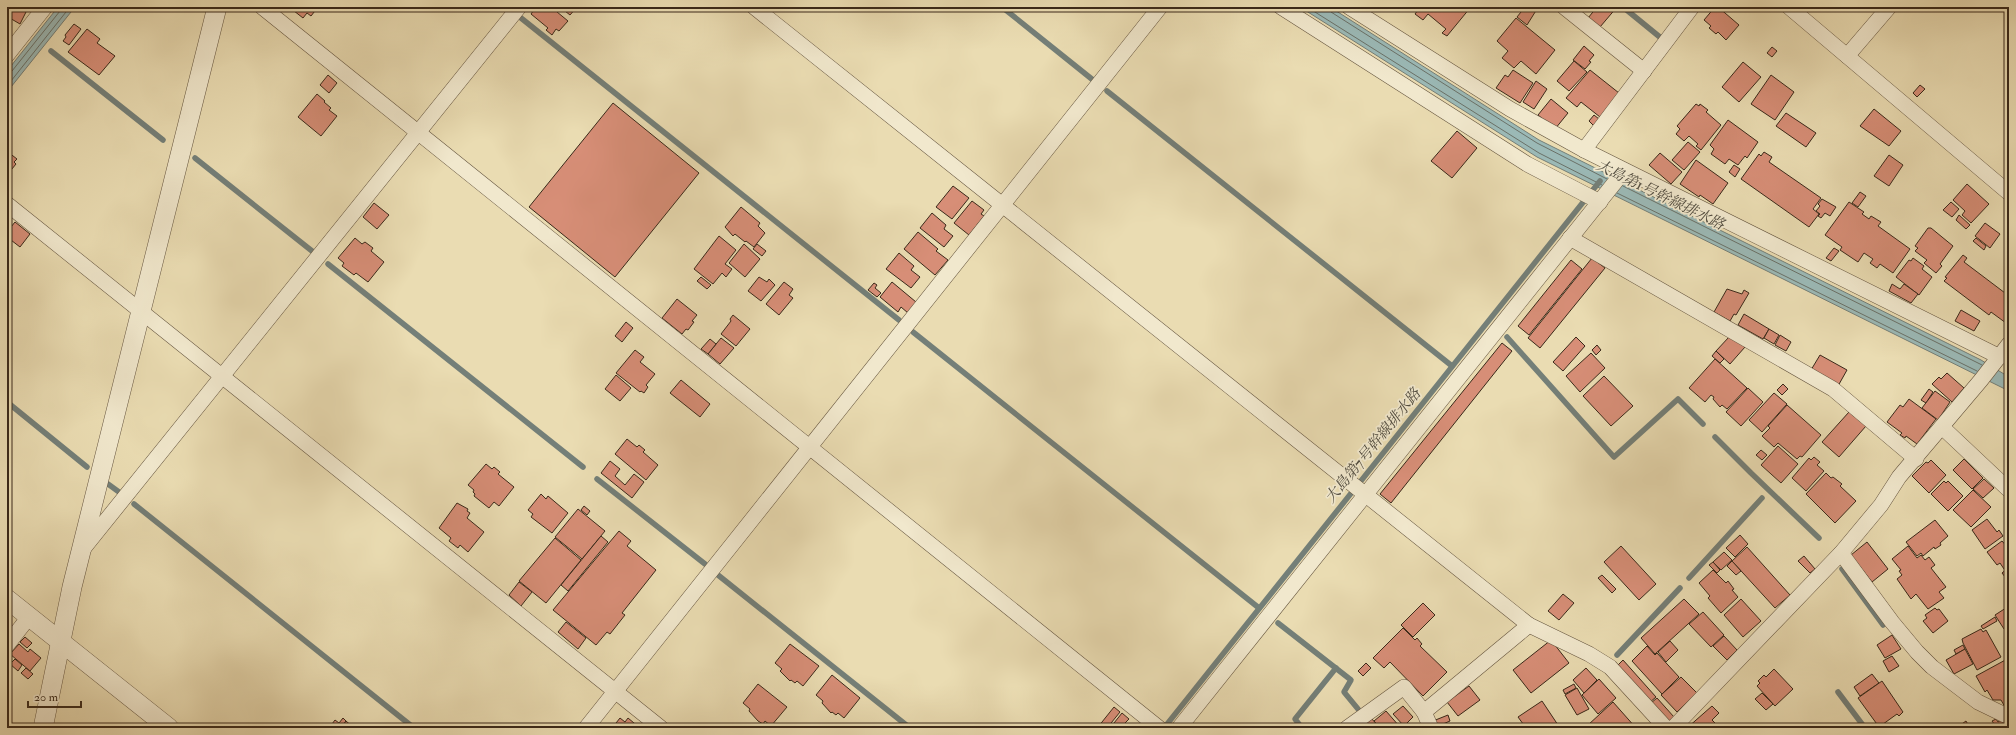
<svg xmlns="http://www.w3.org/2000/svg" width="2016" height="735" font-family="'IM FELL Double Pica','Noto Serif JP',serif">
  <rect width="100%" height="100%" fill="#eadcb2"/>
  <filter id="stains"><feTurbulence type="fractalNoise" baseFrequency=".005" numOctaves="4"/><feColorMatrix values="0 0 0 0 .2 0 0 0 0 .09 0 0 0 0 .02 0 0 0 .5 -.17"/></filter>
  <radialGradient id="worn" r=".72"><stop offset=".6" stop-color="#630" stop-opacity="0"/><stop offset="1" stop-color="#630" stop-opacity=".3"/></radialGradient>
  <!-- water -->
  <g fill="#9bb9b6" stroke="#747f78">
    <path d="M58 7H75L7 92V71Z"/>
    <path d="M1300 7H1330L1539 140 1981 360 2009 377V391L1537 157Z"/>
  </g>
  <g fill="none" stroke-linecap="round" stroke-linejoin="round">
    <!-- shore -->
    <g stroke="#6a7168" stroke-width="1">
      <path d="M1307 7 1539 153 1602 185"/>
      <path d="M1328 7 1331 12 1537 143 1607 179"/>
      <path d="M7 73 12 71 60 11 61 7"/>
      <path d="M7 86 70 7"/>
      <path d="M1623 186 1982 365"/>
      <path d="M1617 193 1977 371"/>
    </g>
    <!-- stream -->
    <g stroke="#747f78" stroke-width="5.5">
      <path d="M1002 7 1093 80"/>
      <path d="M1623 7 1661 38"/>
      <path d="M521 18 899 320"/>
      <path d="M51 51 163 140"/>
      <path d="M1107 91 1452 366"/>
      <path d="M195 158 312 251"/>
      <path d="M328 264 583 467"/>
      <path d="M913 332 1259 608"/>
      <path d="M1507 337 1614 457 1678 399 1703 424"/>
      <path d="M7 402 87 467"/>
      <path d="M1715 437 1751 473 1819 538"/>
      <path d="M597 479 705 564"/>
      <path d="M108 484 119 492"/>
      <path d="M134 504 414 728"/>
      <path d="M1842 569 1883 625"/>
      <path d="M718 575 910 728"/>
      <path d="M1689 578 1762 498"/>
      <path d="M1278 623 1351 680 1344 692 1358 709"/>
      <path d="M1617 655 1680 588"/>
      <path d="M1838 692 1865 728"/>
      <path d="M1164 728 1600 181"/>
      <path d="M1302 728 1295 719 1336 668"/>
    </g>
  </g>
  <!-- building -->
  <g fill="#d78e77" stroke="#3a291a">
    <path d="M14 7 26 12 20 24 8 17Z"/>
    <path d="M289 7H318L311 16 307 13 303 18Z"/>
    <path d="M536 7H551L568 21 559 31 556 29 552 35 546 30 548 28 531 14Z"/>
    <path d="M560 7H577L570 15Z"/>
    <path d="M1420 7H1469L1470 8 1447 36 1442 33 1446 29 1428 14 1423 20 1415 14Z"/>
    <path d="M1525 7H1534L1537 9 1527 25 1517 17Z"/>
    <path d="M1597 7H1617L1600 27 1588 18Z"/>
    <path d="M1715 7H1718L1739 25 1726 40 1718 32 1716 34 1709 28 1711 26 1704 20Z"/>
    <path d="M1516 18 1555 50 1536 74 1521 61 1514 68 1502 58 1508 51 1497 41Z"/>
    <path d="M74 24 81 29 69 45 63 41 66 37 65 35Z"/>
    <path d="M87 29 100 39 97 43 115 56 99 75 68 52Z"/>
    <path d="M1584 46 1594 55 1589 61 1591 62 1585 69 1573 60Z"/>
    <path d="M1772 47 1777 51 1772 57 1767 53Z"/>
    <path d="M1574 61 1587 72 1569 91 1557 81Z"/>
    <path d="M1743 62 1761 77 1739 102 1722 87Z"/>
    <path d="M1513 70 1533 83 1520 103 1496 88 1505 75 1508 77Z"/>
    <path d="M1590 70 1619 93 1600 117 1581 102 1577 107 1566 98Z"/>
    <path d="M328 75 337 83 329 93 320 85Z"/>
    <path d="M1771 75 1794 92 1775 120 1751 104Z"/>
    <path d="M1536 81 1547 89 1534 109 1523 102Z"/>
    <path d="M1920 85 1925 89 1917 97 1913 93Z"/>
    <path d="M317 94 325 101 324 102 331 108 329 110 337 116 321 136 298 117Z"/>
    <path d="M1551 99 1568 113 1555 129 1538 115Z"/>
    <path d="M613 103 699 173 615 277 529 207Z"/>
    <path d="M1696 104 1699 106 1700 104 1708 110 1706 112 1721 125 1701 150 1696 146 1698 144 1689 136 1684 141 1676 134 1680 129 1677 126Z"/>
    <path d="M1874 109 1901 131 1889 146 1860 126Z"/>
    <path d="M1786 113 1816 133 1806 147 1776 126Z"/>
    <path d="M1594 115 1599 119 1594 126 1589 121Z"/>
    <path d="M1728 120 1758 142 1747 158 1745 156 1738 165 1729 159 1725 164 1711 154 1714 149 1710 145Z"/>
    <path d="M1457 131 1477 148 1452 178 1431 161Z"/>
    <path d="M1688 142 1700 152 1684 170 1672 160Z"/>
    <path d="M8 152 17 159 14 162 16 164 7 175Z"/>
    <path d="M1764 152 1772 157 1769 162 1821 198 1813 209 1819 214 1809 227 1741 179 1759 154 1761 156Z"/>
    <path d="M1660 153 1682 172 1671 184 1649 165Z"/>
    <path d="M1889 155 1903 165 1889 186 1874 176Z"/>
    <path d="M1696 160 1728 183 1713 204 1700 195 1699 197 1680 184Z"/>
    <path d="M1734 165 1740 169 1735 177 1729 172Z"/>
    <path d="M1967 184 1989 204 1971 223 1962 215 1965 211 1953 200Z"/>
    <path d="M953 186 969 198 952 219 936 207Z"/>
    <path d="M1860 192 1866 196 1858 207 1852 203Z"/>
    <path d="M1822 199 1836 207 1830 216 1825 213 1821 218 1818 216 1820 214 1816 211 1820 206 1818 204Z"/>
    <path d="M972 201 984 210 981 214 984 216 969 235 954 223Z"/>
    <path d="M1849 202 1864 212 1862 214 1869 219 1871 216 1881 222 1878 226 1910 249 1893 273 1880 264 1877 268 1870 263 1873 259 1864 253 1858 262 1840 250 1842 247 1825 235Z"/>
    <path d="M1951 202 1959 209 1952 217 1943 210Z"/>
    <path d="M374 203 389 215 377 229 363 217Z"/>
    <path d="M741 207 760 223 758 226 765 233 754 247 746 241 745 242 735 234 733 236 725 227Z"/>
    <path d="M932 213 946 225 944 229 953 236 944 247 920 228Z"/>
    <path d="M1959 215 1970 225 1966 229 1956 220Z"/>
    <path d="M15 222 30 234 20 247 7 237V232Z"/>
    <path d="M1985 223 2000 234 1990 248 1975 236Z"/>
    <path d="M1928 228H1931L1953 246 1940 264 1942 266 1936 273 1924 263 1927 260 1915 251 1918 248 1915 246Z"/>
    <path d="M918 232 938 249 936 251 948 260 935 275 904 249Z"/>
    <path d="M719 236 736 250 725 264 732 269 726 277 722 273 713 284 694 269Z"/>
    <path d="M355 238 362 244 365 242 373 248 371 251 384 262 368 282 356 273 354 275 342 266 344 263 338 258Z"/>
    <path d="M1976 238 1986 246 1984 250 1973 241Z"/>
    <path d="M744 244 760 259 745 277 729 263Z"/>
    <path d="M757 244 766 251 762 256 753 249Z"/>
    <path d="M1834 248 1839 251 1831 261 1826 258Z"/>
    <path d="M899 253 914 266 911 270 920 277 911 288 886 269Z"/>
    <path d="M1963 255 1967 258 1964 262 2009 296V319L2006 323 1991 312 1989 315 1944 281 1947 278 1945 277Z"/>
    <path d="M1592 258 1605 268 1540 348 1528 338Z"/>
    <path d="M1913 258 1924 266 1922 269 1932 277 1919 295 1896 277 1909 260 1911 261Z"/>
    <path d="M1571 260 1582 269 1529 335 1518 326Z"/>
    <path d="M701 277 711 285 707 289 697 281Z"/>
    <path d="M759 277 767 282 769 279 775 285 761 301 748 291Z"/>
    <path d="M784 282 793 289 789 295 793 298 779 315 766 304Z"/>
    <path d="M892 282 916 302 908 313 901 307 898 312 880 297Z"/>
    <path d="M874 283 877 285 875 288 881 293 877 297 868 290Z"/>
    <path d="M1892 284 1900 289 1904 284 1918 294 1911 303 1889 291Z"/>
    <path d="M1727 289 1742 294 1744 290 1749 293 1736 315 1734 314 1730 321 1714 312Z"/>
    <path d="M677 299 697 315 692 321 694 322 688 330 686 329 682 334 662 318Z"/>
    <path d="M1961 310 1980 321 1974 331 1955 321Z"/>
    <path d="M1744 314 1769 329 1763 339 1738 325Z"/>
    <path d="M733 315 750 329 736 346 721 334 731 321 730 319Z"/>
    <path d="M626 322 633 328 622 342 615 336Z"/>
    <path d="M1769 329 1779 335 1774 344 1764 338Z"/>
    <path d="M1780 335 1791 342 1786 351 1775 345Z"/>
    <path d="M1576 337 1585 346 1563 371 1553 362Z"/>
    <path d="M1729 337 1735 338 1745 347 1730 364 1716 351Z"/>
    <path d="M721 338 734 348 720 364 708 354Z"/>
    <path d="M710 339 716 344 708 354 701 349Z"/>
    <path d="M1502 343 1512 351 1391 503 1380 494Z"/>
    <path d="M1597 345 1601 350 1596 355 1592 350Z"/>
    <path d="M635 350 644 357 640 362 655 374 646 385 648 387 644 393 641 391 640 392 616 373Z"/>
    <path d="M1716 351 1724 359 1720 363 1712 356Z"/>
    <path d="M1591 353 1605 368 1580 392 1566 376Z"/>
    <path d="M1820 355 1847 370 1838 386 1811 370Z"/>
    <path d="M1715 359 1747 388 1727 409 1722 405 1720 407 1713 399 1714 397 1711 395 1705 402 1689 388Z"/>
    <path d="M1947 373 1964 388 1952 402 1932 384 1939 377 1941 379Z"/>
    <path d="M616 375 631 388 620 401 605 389Z"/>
    <path d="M1604 376 1633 406 1611 426 1583 396Z"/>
    <path d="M681 380 710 404 700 417 670 393Z"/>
    <path d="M1783 384 1788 389 1782 395 1777 390Z"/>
    <path d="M1748 388 1763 402 1741 426 1726 412Z"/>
    <path d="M1929 389 1933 392 1926 403 1921 400Z"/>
    <path d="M1935 391 1950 402 1938 420 1922 408Z"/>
    <path d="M1774 393 1787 404 1762 432 1749 420Z"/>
    <path d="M1909 399 1936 419 1917 444 1906 436 1905 438 1900 435 1902 433 1887 422 1900 405 1903 407Z"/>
    <path d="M1787 405 1821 435 1802 457 1800 456 1797 459 1778 443 1774 447 1762 436 1770 428 1768 426Z"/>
    <path d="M1849 412 1866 426 1839 457 1822 442Z"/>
    <path d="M627 439 637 447 639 445 645 450 643 452 658 465 646 480 615 454Z"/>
    <path d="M1778 446 1798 464 1781 483 1761 465Z"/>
    <path d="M1761 450 1767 455 1762 460 1756 455Z"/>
    <path d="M1814 457 1820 462 1817 465 1824 471 1806 491 1792 478 1809 458 1811 460Z"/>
    <path d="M1964 459 1983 478 1972 489 1953 470Z"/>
    <path d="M1931 460 1946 475 1929 493 1912 476 1926 462 1928 463Z"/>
    <path d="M610 461 620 469 615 476 625 485 634 474 644 482 632 498 601 473Z"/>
    <path d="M486 464 492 469 494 467 500 472 498 474 514 487 499 506 494 502 489 508 474 496 475 494 473 492 474 490 468 485Z"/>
    <path d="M1826 473 1831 478 1833 477 1842 484 1840 486 1856 501 1835 523 1806 494Z"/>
    <path d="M1984 479 1994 488 1983 498 1973 489Z"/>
    <path d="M1944 481 1946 483 1948 481 1963 496 1948 511 1931 494Z"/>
    <path d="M1973 490 1991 507 1971 527 1953 510Z"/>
    <path d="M541 494 546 499 548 496 568 513 552 533 531 517 533 514 528 510Z"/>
    <path d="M457 503 468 509 467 511 470 513 467 518 484 532 468 552 460 545 458 548 449 541 451 538 439 528Z"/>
    <path d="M584 506 590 511 587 515 581 510Z"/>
    <path d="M578 509 605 531 582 559 555 537Z"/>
    <path d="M1987 519 1997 532 1999 530 2003 536 1985 549 1972 530Z"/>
    <path d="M1935 520 1948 536 1940 543 1941 545 1935 549 1934 547 1923 556 1921 553 1917 556 1906 542Z"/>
    <path d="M619 531 631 541 627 546 656 570 622 613 625 615 610 634 607 632 596 645 553 610Z"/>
    <path d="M1740 535 1748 544 1735 557 1726 548Z"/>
    <path d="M601 536 608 542 568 591 561 585Z"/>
    <path d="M555 538 581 560 546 603 519 581Z"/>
    <path d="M2002 541 2009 549V565L2004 569 2000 563 1997 565 1987 552Z"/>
    <path d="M1867 542 1888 569 1872 582 1851 555Z"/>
    <path d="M1621 546 1656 584 1639 600 1604 562Z"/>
    <path d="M1908 546 1917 558 1921 555 1925 560 1929 557 1935 565 1931 568 1946 587 1939 592 1944 598 1928 609 1916 594 1911 599 1897 579 1902 575 1899 571 1901 570 1892 559Z"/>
    <path d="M1747 547 1790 595 1775 608 1732 561Z"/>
    <path d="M1724 552 1732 560 1721 570 1713 562Z"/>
    <path d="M1804 556 1815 569 1810 573 1798 561Z"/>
    <path d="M1732 561 1741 571 1736 575 1727 566Z"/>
    <path d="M1713 562 1720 570 1717 573 1709 565Z"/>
    <path d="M2009 567V582L2002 573Z"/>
    <path d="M1713 570 1726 583 1728 581 1734 589 1732 590 1738 597 1721 613 1708 598 1710 596 1699 583Z"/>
    <path d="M1602 575 1616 589 1612 593 1598 578Z"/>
    <path d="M519 582 532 592 521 606 509 595Z"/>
    <path d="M1563 594 1574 603 1559 620 1548 611Z"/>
    <path d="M1684 599 1699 614 1655 654 1641 638Z"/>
    <path d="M1741 599 1761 621 1743 637 1724 615Z"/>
    <path d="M1423 603 1435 615 1413 637 1401 625Z"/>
    <path d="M2009 606V625L2004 629 1995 615Z"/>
    <path d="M1935 608 1937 610 1939 609 1948 621 1933 633 1923 621 1927 618 1925 615Z"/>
    <path d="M1703 612 1724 635 1711 647 1689 624Z"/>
    <path d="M1995 617 1997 621 1983 629 1981 626Z"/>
    <path d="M566 622 586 638 578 649 558 632Z"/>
    <path d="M1403 628 1415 640 1417 638 1422 644 1420 646 1447 672 1423 696 1390 662 1384 668 1373 658Z"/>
    <path d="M1981 629 1983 632 1986 630 2001 657 1977 670 1963 643 1962 639Z"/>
    <path d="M1892 635 1901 649 1885 658 1877 645Z"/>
    <path d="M1724 636 1737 650 1727 660 1713 646Z"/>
    <path d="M25 637 32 643 27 648 20 642Z"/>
    <path d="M1551 640 1569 663 1531 693 1513 670Z"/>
    <path d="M1670 641 1678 650 1666 662 1658 652Z"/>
    <path d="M19 644 28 652 30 649 41 658 30 671 10 654Z"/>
    <path d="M790 644 819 666 803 686 797 681 795 683 791 680 790 681 780 671 782 669 775 663Z"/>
    <path d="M1963 645 1965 649 1956 654 1954 650Z"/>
    <path d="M1647 646 1655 655 1657 653 1679 677 1662 694 1632 661Z"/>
    <path d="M1965 649 1973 664 1954 674 1946 660Z"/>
    <path d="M1892 656 1899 666 1889 672 1883 661Z"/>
    <path d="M2009 658V707L2008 705 2005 707 2001 700H1993L1987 690 1985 692 1976 676Z"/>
    <path d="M15 659 22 665 18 671 10 664Z"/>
    <path d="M1623 660 1656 697 1649 703 1616 667Z"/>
    <path d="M1366 663 1371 668 1363 676 1358 671Z"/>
    <path d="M26 668 33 674 28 679 21 673Z"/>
    <path d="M1586 668 1597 680 1584 693 1573 680Z"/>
    <path d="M1774 669 1793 689 1775 706 1757 686 1760 683 1758 681 1764 675 1766 677Z"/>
    <path d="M1872 674 1879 683 1860 696 1854 687Z"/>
    <path d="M832 675 860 698 844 718 838 713 836 715 832 712 831 713 822 703 823 701 816 695Z"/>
    <path d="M1681 677 1697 693 1677 712 1661 695Z"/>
    <path d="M1599 679 1616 698 1598 714 1582 695Z"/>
    <path d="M1882 681 1903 712 1899 716 1897 714 1879 727 1858 698Z"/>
    <path d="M758 684 787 707 771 726 765 721 763 724 758 721 749 711 750 709 743 703Z"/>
    <path d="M1574 684 1576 688 1565 694 1563 690Z"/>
    <path d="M1469 686 1480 700 1458 716 1447 702Z"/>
    <path d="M1577 688 1589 709 1577 715 1565 695Z"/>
    <path d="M1762 693 1773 704 1766 710 1755 699Z"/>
    <path d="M1657 698 1674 717 1668 722 1651 703Z"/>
    <path d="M1542 701 1560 728H1526L1518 717Z"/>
    <path d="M1613 702 1636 728H1591L1588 725Z"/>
    <path d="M1403 706 1413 717 1404 726 1393 714Z"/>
    <path d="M1712 706 1719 713 1712 720 1720 728H1687Z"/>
    <path d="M1114 707 1120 712 1107 728H1099L1098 727Z"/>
    <path d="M1386 711 1400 727 1399 728H1380L1374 721Z"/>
    <path d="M1122 713 1129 719 1120 728 1114 723Z"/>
    <path d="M1448 715 1450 721 1436 727 1433 721Z"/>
    <path d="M343 718 346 721 340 728H329L335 720 339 723Z"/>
    <path d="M620 718 625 722 628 718 640 728H612Z"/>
    <path d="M1371 718 1380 728H1366L1363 725Z"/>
    <path d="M1996 719 1998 722 2001 720 2005 726 1997 728 1992 721Z"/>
    <path d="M346 721 354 728H341Z"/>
    <path d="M1966 721 1970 728H1956Z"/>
  </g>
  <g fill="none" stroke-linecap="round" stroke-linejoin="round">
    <defs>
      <g id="minor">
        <path d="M262 7 1159 728"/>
        <path d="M754 7 1529 625 1589 654 1610 667 1666 728"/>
        <path d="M1281 7 1527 164 1600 202"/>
        <path d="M1349 7 1510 109 1584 150 2000 357"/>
        <path d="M1564 7 1644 71"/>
        <path d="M1789 7 2009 193"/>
        <path d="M7 55 45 7"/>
        <path d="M1847 56 1889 7"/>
        <path d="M1584 150 1692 7"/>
        <path d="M7 204 661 728"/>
        <path d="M1570 238 1833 389 1916 459"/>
        <path d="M1942 427 2009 490"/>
        <path d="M83 549 519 7"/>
        <path d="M1841 553 1892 622 1917 652 1932 667 1978 702 2009 717"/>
        <path d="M7 645 29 617"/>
        <path d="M586 728 1160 7"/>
        <path d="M1179 728 1624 171"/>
        <path d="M1347 728 1404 687 1424 712"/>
        <path d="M1431 728 1424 712 1529 625"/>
        <path d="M1673 728 1841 553 1881 505 1899 477 1981 380 2009 344"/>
      </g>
      <g id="tertiary">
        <path d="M7 599 169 728"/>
        <path d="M43 728 72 587 217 7"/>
      </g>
    </defs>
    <!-- minor casing -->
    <use href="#minor" stroke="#665640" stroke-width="16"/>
    <!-- tertiary casing -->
    <use href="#tertiary" stroke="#665640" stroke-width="20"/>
    <!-- minor -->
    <use href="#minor" stroke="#f1e8cd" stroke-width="15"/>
    <!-- tertiary -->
    <use href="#tertiary" stroke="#f1e8cd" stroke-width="19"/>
  </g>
  <g text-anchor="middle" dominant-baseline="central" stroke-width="3.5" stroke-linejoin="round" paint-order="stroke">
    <!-- water labels -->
    <g font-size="15" font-style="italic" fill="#524d41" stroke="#f1e8cd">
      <text transform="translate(1660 195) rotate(26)">大島第1号幹線排水路</text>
      <text transform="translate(1373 446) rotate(-51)">大島第7号幹線排水路</text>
    </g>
  </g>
  <!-- margin -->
  <rect width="2016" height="735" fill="none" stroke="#eadcb2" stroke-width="24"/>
  <rect x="8" y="8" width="2000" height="719" fill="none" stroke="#3a291a" stroke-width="2"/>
  <rect x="12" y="12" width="1992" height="711" fill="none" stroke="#3a291a"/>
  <!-- scale -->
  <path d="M28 701v6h53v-6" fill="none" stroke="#3a291a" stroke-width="2"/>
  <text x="34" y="701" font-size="12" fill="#3a291a" stroke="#f1e8cd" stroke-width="3" paint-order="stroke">20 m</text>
  <rect width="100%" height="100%" filter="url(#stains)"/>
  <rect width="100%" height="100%" fill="url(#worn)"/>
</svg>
